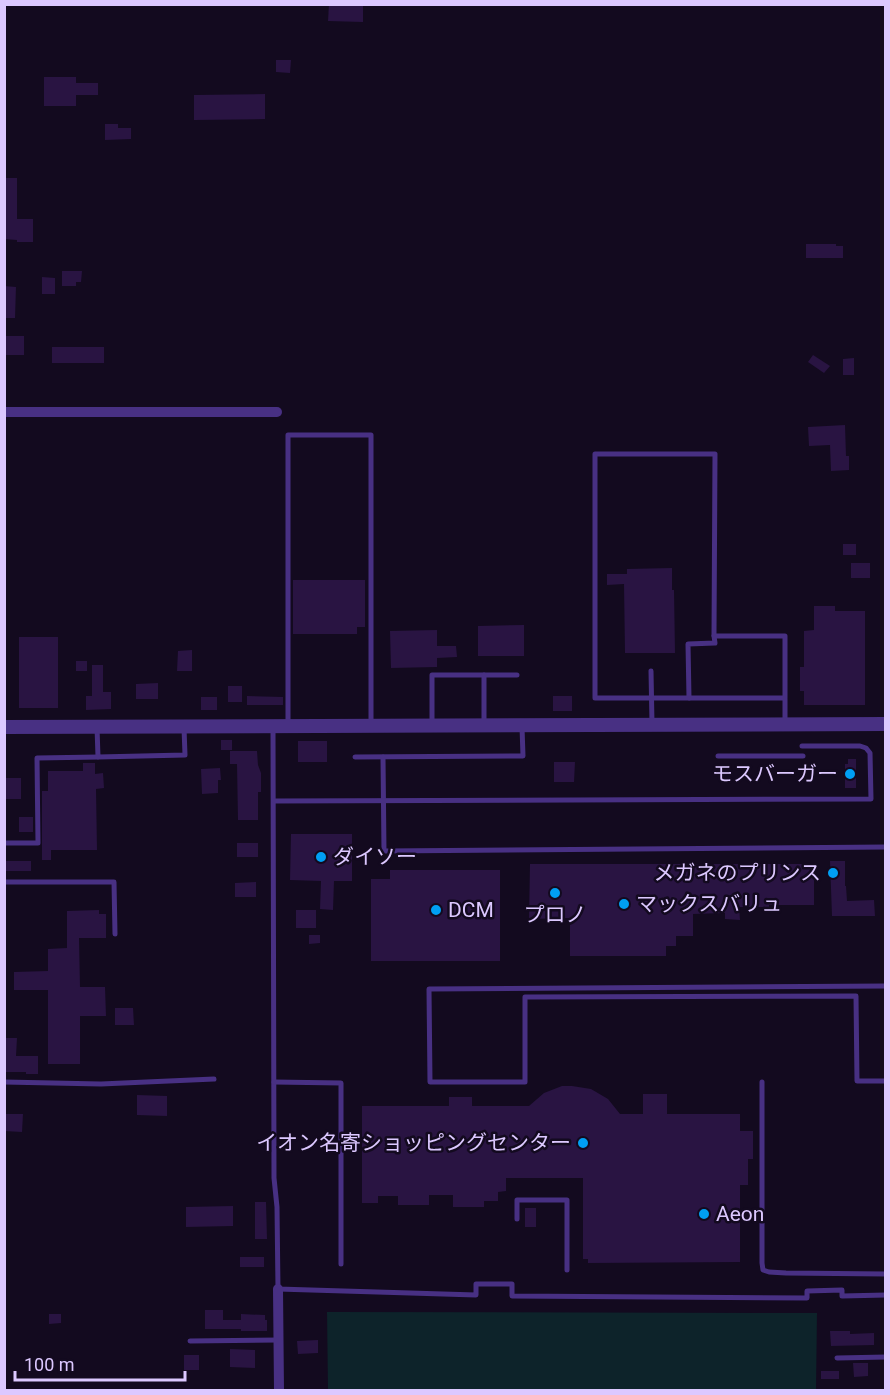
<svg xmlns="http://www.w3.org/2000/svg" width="890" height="1395" font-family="Roboto,'Noto Sans JP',sans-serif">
  <rect width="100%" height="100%" fill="#130a1f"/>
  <!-- green -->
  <path fill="#0d232a" d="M327 1312 817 1313 816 1390H328Z"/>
  <!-- building -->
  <g fill="#291442">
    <path d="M329 4H363V22L328 21Z"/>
    <path d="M276 60H291L290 73 276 72Z"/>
    <path d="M44 77H76V83H98V95H76V106H44Z"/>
    <path d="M265 94V119L194 120V95Z"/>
    <path d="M105 124H118V128H131V139L105 140Z"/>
    <path d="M4 178H17V219H33V242H17V240L4 239Z"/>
    <path d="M806 244H836V246H843V258H806Z"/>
    <path d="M62 271H82L81 282H76V286H62Z"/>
    <path d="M42 277 55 278V294H42Z"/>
    <path d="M4 286 16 287 15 318H4Z"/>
    <rect x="4" y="336" width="20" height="19"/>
    <rect x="52" y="347" width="52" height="16"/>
    <path d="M813 355 830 366 824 373 808 362Z"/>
    <path d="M854 358V375H843V359Z"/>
    <path d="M845 425 846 456H849V470L831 471 830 445 809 446 808 427Z"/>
    <rect x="843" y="544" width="13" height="11"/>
    <rect x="851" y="563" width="19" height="15"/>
    <path d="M672 568V590H674L675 653H625L624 584 607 585V574H627V569Z"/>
    <path d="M293 580H365V627H357V634H293Z"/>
    <path d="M814 606H835V611H865V705H804V691H800V667H804V631L814 630Z"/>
    <path d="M524 625V656H478V626Z"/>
    <path d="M437 630V646H456L457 657 437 658V667L391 668 390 631Z"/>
    <rect x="19" y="637" width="39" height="71"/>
    <path d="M192 650V671H177L178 651Z"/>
    <rect x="76" y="661" width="11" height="10"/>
    <path d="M92 665H103V692H111V709L86 710V696H92Z"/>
    <path d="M158 683V699H136V684Z"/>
    <rect x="228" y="686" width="14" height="16"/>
    <path d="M247 696 283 697V705H247Z"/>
    <rect x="553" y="696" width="19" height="15"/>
    <rect x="201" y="697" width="16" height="13"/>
    <rect x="221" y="740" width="11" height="10"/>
    <rect x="298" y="741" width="29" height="21"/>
    <path d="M230 751H257L258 765 261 773V792H258V820H238L237 764H230Z"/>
    <path d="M848 759H856V788H845V764H848Z"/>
    <path d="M554 762H575L574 782H554Z"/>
    <path d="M83 763H95V774L103 773 104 788 96 789 97 850H51V860H42V791H48V771H83Z"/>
    <path d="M220 768 221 780H218V793L202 794 201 769Z"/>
    <rect x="4" y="778" width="17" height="21"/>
    <rect x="19" y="817" width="14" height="15"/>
    <path d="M291 834H352V881H334L333 910 320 909 321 881 290 880Z"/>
    <rect x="237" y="843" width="21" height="14"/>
    <rect x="4" y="861" width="27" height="10"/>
    <path d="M830 861H845V886H846L847 901 874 900 875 916H832Z"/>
    <path d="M530 864H814V905H769V907H739L740 920 725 919V913L693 914V936H676V946H666V956H570V918L529 919Z"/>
    <path d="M390 870H500V961H371V879H390Z"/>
    <path d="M256 882V897H235V883Z"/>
    <path d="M99 910V914H106V938H79L80 987H105L106 1016H80V1064H48V990H14V972L48 971V949L67 948V911Z"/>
    <rect x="296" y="910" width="20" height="18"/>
    <path d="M309 935H320V943L309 944Z"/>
    <path d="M115 1008H133L134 1025H115Z"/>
    <path d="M6 1038H17L16 1056H38V1074H26V1072H4Z"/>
    <path d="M562 1086H572L591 1089 608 1099 620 1114H643V1094H667V1114H740V1131H753V1159H748V1185H740V1262L588 1263V1259H583V1178H506V1191L498 1192V1201H484V1207H453V1195H429V1205H398V1196H378V1203H362V1106H449V1097H472V1106H529L544 1093Z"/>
    <path d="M137 1095 167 1096V1116L137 1115Z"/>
    <path d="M4 1114H23L22 1132 4 1131Z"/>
    <path d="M255 1202H266L267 1239H255Z"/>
    <path d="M233 1206V1226L186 1227V1207Z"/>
    <rect x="525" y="1208" width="11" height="19"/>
    <rect x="240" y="1257" width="24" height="10"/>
    <path d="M205 1310H223V1320H241V1314L265 1315V1320H267V1331H241V1329H205Z"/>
    <path d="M49 1314H61V1323L49 1324Z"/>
    <path d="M830 1331H850V1334L874 1333V1345L831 1346Z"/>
    <path d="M318 1340V1353L298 1354 297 1341Z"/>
    <path d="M230 1349 255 1350V1368L230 1367Z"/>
    <rect x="184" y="1355" width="15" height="15"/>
    <path d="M853 1363H868V1376L854 1377Z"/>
    <rect x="821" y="1371" width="18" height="8"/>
  </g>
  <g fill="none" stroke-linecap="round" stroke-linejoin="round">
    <!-- service -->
    <g stroke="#483083" stroke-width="5">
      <path d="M651 671 652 723"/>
      <path d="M689 698 688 644 715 643 714 636"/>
      <path d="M785 698H595V454H715L714 636H785V724"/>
      <path d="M432 724V675H517"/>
      <path d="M484 724V675"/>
      <path d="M288 725V435H371V724"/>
      <path d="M97 727 98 757 185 755 184 728"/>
      <path d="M273 728 274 1178 277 1207 278 1289 476 1295V1284H512V1296L807 1298V1291L842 1290V1296L886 1295"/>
      <path d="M718 756H803"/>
      <path d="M355 757 523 756 522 727"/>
      <path d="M383 757 384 851 886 847"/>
      <path d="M274 801 871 799 870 753 866 748 860 746H802"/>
      <path d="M4 843H38L37 758 98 757"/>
      <path d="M4 882H114L115 934"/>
      <path d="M886 986 429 989 430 1082H525V997L856 996 857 1081H886"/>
      <path d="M4 1082 101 1084 214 1079"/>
      <path d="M274 1082 341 1083V1264"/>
      <path d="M762 1082V1263L763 1270 769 1272 786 1273 886 1274"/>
      <path d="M517 1219V1200H567V1270"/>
      <path d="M190 1341 279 1340"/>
      <path d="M837 1358 886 1357"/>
    </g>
    <!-- minor -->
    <g stroke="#483083" stroke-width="10">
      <path d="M4 412H277"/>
      <path d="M278 1289 279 1390"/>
    </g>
    <!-- tertiary -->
    <path stroke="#483083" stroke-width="14" d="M4 727 886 724"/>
  </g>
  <!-- markers -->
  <g fill="#009ff3" stroke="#130a1f" stroke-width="2">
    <circle cx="850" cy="774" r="6"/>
    <circle cx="321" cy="857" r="6"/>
    <circle cx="833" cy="873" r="6"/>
    <circle cx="555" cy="893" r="6"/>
    <circle cx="624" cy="904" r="6"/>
    <circle cx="436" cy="910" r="6"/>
    <circle cx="583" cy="1143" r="6"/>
    <circle cx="704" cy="1214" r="6"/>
  </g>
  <g text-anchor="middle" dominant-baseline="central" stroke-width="5" stroke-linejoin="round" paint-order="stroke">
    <!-- poi labels -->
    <g font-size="21" fill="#dcc8ff" stroke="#130a1f" text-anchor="start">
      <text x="838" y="774" text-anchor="end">モスバーガー</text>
      <text x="333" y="857">ダイソー</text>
      <text x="821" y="873" text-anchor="end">メガネのプリンス</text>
      <text x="636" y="904">マックスバリュ</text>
      <text x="448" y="910">DCM</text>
      <text x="555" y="915" text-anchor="middle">プロノ</text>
      <text x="571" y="1143" text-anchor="end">イオン名寄ショッピングセンター</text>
      <text x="716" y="1214">Aeon</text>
    </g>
  </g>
  <!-- border -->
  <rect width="890" height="1395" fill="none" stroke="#dcc8ff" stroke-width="12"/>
  <!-- scale -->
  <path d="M15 1371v9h170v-9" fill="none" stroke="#dcc8ff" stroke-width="3"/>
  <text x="24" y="1371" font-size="18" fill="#dcc8ff" stroke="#130a1f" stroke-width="4.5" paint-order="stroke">100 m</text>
</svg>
